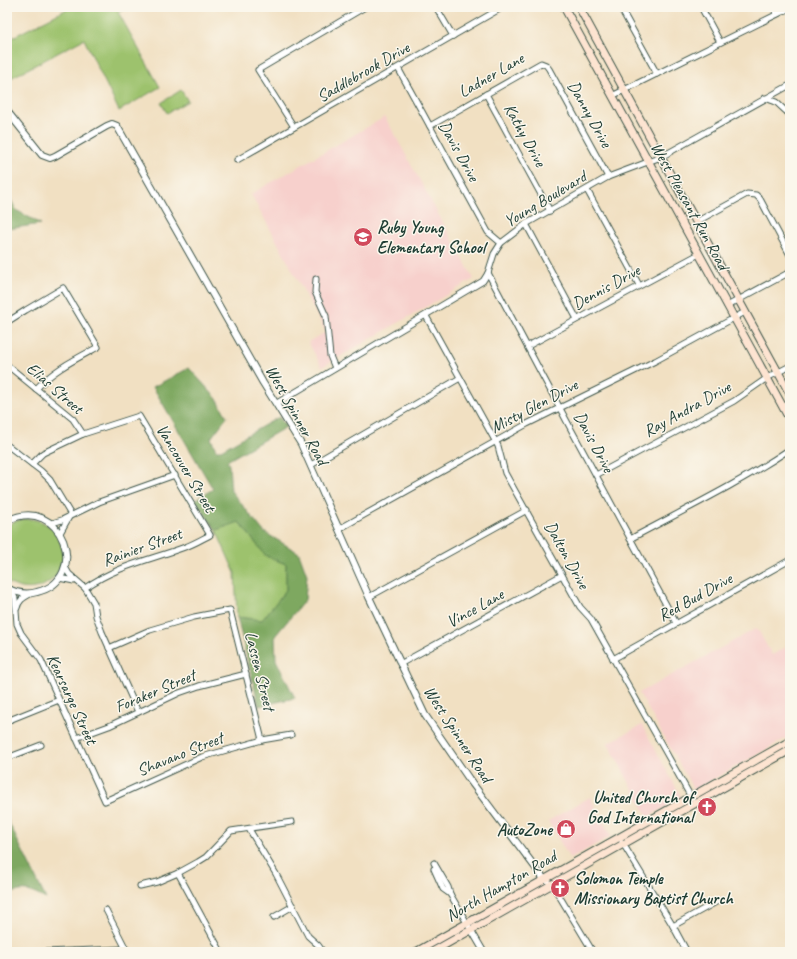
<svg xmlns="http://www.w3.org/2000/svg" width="797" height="959" font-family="Caveat,sans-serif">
  <rect width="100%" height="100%" fill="#fbf7ec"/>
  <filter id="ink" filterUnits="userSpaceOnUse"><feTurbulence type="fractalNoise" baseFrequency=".025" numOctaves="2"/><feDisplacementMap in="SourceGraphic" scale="8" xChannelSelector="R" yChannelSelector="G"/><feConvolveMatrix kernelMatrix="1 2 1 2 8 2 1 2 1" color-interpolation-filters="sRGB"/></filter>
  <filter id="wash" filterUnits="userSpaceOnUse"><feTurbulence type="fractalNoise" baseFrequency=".012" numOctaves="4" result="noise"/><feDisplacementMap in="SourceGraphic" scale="16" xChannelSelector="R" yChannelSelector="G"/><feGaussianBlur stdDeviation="0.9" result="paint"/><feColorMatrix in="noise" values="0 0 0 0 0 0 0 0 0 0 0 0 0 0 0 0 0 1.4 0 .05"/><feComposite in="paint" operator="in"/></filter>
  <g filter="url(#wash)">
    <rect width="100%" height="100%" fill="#f1e0c2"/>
    <!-- built -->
    <g fill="#f7d0cc">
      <path d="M385 117 474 279 322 367 308 342 326 332 251 194Z"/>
      <path d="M757 628 772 655 790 645V736L694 790 639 693Z"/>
      <path d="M642 725 682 798 648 817 608 743Z"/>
      <path d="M590 797 611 836 570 859 548 821Z"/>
    </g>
    <!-- green -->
    <g fill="#9dc26d" stroke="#5e8050">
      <path d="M68 7H127L118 12 160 87 119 111 84 39 7 80V40L69 8Z"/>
      <path d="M181 90 188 101 167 113 161 103Z"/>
      <path d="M23 519C37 518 50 523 57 536 77 570 40 603 7 582V526L13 522Z"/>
      <path d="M239 522 266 556 286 564V590L262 621 237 617 235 573 216 530Z"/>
    </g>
    <!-- forest -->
    <g fill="#7ea860" stroke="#4e724a">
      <path d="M7 192 16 210 41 224 7 229Z"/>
      <path d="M189 368 217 399 227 417 211 438 216 450H221L279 417 286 427 227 461 229 465 231 491 264 532 299 553 307 575 305 600 275 636 276 660 295 698 259 706 237 617 262 620 286 590V564L266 556 239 522 216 530 195 500 213 489 153 387Z"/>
      <path d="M7 819 46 899C31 892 23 886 7 896Z"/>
    </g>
  </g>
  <g filter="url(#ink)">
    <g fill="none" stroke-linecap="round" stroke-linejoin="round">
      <defs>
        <g id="minor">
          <path d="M436 7 453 36"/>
          <path d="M620 7 657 74"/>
          <path d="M701 7 720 42"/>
          <path d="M773 7 777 14"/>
          <path d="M398 68 488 232 501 243"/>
          <path d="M486 94 550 211"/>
          <path d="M612 96 790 8"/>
          <path d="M765 98 776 102 790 115"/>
          <path d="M430 126 541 63 546 65 549 69 608 177"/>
          <path d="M294 127 258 70 365 7"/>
          <path d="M237 160 503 7"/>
          <path d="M587 190 639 285"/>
          <path d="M696 222 747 194 756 195 760 199 790 255"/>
          <path d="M526 224 577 319"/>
          <path d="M488 273 572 431 676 623"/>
          <path d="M316 279 315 292 326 316 330 356 335 368"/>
          <path d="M727 306 790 272"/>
          <path d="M426 316 498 446 505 473 580 607 591 619 692 799"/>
          <path d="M7 322 26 310 63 288 98 347C76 359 53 370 36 389"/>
          <path d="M528 346 699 254"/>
          <path d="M7 365 73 419 83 434"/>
          <path d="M277 403 483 281 488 273 494 254 501 243 526 224 608 177 661 157 790 85"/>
          <path d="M7 445 41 471 50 480 71 515"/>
          <path d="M32 464 43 453 83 434 139 416 210 535C202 539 194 544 185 547 150 560 116 566 85 588"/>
          <path d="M311 465 460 378"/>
          <path d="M596 475 734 401 767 378 790 366"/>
          <path d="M52 523 62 520 99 502 175 475"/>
          <path d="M339 529 527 424 655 361 745 312"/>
          <path d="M60 533 69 517"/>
          <path d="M630 539C684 510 740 483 790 449"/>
          <path d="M65 567 69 574 85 588 94 603 96 616 102 632 138 712"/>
          <path d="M59 578 74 581"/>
          <path d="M11 590 15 598 17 624 21 633 41 660 105 801 202 757 262 740 291 735"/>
          <path d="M369 597 527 510"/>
          <path d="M17 608C19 600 23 598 30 594"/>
          <path d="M109 648 150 630 194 617 230 610 262 740"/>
          <path d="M613 659 790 560"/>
          <path d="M400 664 562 575"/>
          <path d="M7 721 59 700"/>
          <path d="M76 738 109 726 179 693 199 686 246 674"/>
          <path d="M7 758 41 745"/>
          <path d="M249 829 276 874 308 936 318 945 323 952"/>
          <path d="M622 842 673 926 687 952"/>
          <path d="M434 863 448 887 450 894 484 952"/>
          <path d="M434 869 443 889 450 894"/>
          <path d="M178 873 221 952"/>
          <path d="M544 879 552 884 593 952"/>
          <path d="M140 886 157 882 178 873 198 862 206 857 231 831 292 822"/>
          <path d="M106 910 127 951"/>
          <path d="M274 917 293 906"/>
          <path d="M673 926 718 901"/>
          <path d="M44 952 122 949 127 951"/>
        </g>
        <g id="tertiary">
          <path d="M7 111 42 155 50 158 55 156 107 126 112 124 117 126 263 383 301 444 369 597 425 715 469 779 544 879"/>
          <path d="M7 521C62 493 92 579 37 592 26 595 16 593 7 588"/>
        </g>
        <g id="secondary">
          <path d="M564 7 790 420"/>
          <path d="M579 7 790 394"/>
          <path d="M416 952 790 741"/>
          <path d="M432 952 790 750"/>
        </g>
      </defs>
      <!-- minor casing -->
      <use href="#minor" stroke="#3e5549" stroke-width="7"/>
      <!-- tertiary casing -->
      <use href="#tertiary" stroke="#3e5549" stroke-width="8"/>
      <!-- secondary casing -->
      <use href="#secondary" stroke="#3e5549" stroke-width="9"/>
      <!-- minor -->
      <use href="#minor" stroke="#fff" stroke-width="5"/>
      <!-- tertiary -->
      <use href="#tertiary" stroke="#fff" stroke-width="6"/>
      <!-- secondary -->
      <use href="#secondary" stroke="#fde4d1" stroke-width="7"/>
    </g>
  </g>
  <!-- icons -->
  <defs>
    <symbol id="school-disc" viewBox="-11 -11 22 22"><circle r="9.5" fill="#d1495b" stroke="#fbf7ec"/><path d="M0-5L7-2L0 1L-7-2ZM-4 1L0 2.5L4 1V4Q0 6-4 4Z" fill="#fff"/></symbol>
    <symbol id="church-disc" viewBox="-11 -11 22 22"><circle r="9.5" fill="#d1495b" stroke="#fbf7ec"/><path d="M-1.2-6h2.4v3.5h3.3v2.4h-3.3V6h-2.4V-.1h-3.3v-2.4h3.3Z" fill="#fff"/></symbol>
    <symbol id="shop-disc" viewBox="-11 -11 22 22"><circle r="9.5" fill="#d1495b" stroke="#fbf7ec"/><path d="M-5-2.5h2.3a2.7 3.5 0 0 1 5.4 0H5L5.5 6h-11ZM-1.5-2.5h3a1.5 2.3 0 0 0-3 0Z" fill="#fff"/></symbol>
  </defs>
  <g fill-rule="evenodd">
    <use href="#school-disc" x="352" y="226" width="22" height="22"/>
    <use href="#church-disc" x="696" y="796" width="22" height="22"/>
    <use href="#shop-disc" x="555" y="818" width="22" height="22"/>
    <use href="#church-disc" x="549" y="877" width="22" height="22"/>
  </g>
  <g text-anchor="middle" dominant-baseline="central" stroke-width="3" stroke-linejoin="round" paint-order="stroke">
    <!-- street labels -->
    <g font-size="17" fill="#1f3d34" stroke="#fbf7ec">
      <text transform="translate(363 72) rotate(-30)">Saddlebrook Drive</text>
      <text transform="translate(491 75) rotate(-30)">Ladner Lane</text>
      <text transform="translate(590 114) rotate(61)">Danny Drive</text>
      <text transform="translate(525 135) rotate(61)">Kathy Drive</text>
      <text transform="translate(459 151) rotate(61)">Davis Drive</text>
      <text transform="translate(545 199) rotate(-31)">Young Boulevard</text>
      <text transform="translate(690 206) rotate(61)">West Pleasant Run Road</text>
      <text transform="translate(606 287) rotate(-29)">Dennis Drive</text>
      <text transform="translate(55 388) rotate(41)">Elias Street</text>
      <text transform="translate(534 406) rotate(-28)">Misty Glen Drive</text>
      <text transform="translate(687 409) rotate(-29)">Ray Andra Drive</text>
      <text transform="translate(297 415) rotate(61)">West Spinner Road</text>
      <text transform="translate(594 442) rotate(62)">Davis Drive</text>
      <text transform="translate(186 468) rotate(59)">Vancouver Street</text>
      <text transform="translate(142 547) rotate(-20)">Rainier Street</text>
      <text transform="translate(567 555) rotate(61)">Dalton Drive</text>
      <text transform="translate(695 597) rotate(-29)">Red Bud Drive</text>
      <text transform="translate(475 608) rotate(-29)">Vince Lane</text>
      <text transform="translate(260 671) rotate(76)">Lassen Street</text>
      <text transform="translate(155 691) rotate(-23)">Foraker Street</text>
      <text transform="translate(72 699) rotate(65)">Kearsarge Street</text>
      <text transform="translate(458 734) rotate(57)">West Spinner Road</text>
      <text transform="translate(180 754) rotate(-22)">Shavano Street</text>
      <text transform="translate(501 886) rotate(-30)">North Hampton Road</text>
    </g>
    <!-- poi labels -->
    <g font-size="17" font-weight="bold" fill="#1f3d34" stroke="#fbf7ec" text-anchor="start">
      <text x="377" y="227">Ruby Young<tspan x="377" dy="20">Elementary School</tspan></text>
      <text x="693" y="797" text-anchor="end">United Church of<tspan x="693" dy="20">God International</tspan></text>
      <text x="552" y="829" text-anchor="end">AutoZone</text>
      <text x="574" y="878">Solomon Temple<tspan x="574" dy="20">Missionary Baptist Church</tspan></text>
    </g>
  </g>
  <!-- margin -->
  <rect width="797" height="959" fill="none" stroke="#fbf7ec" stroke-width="24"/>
</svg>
